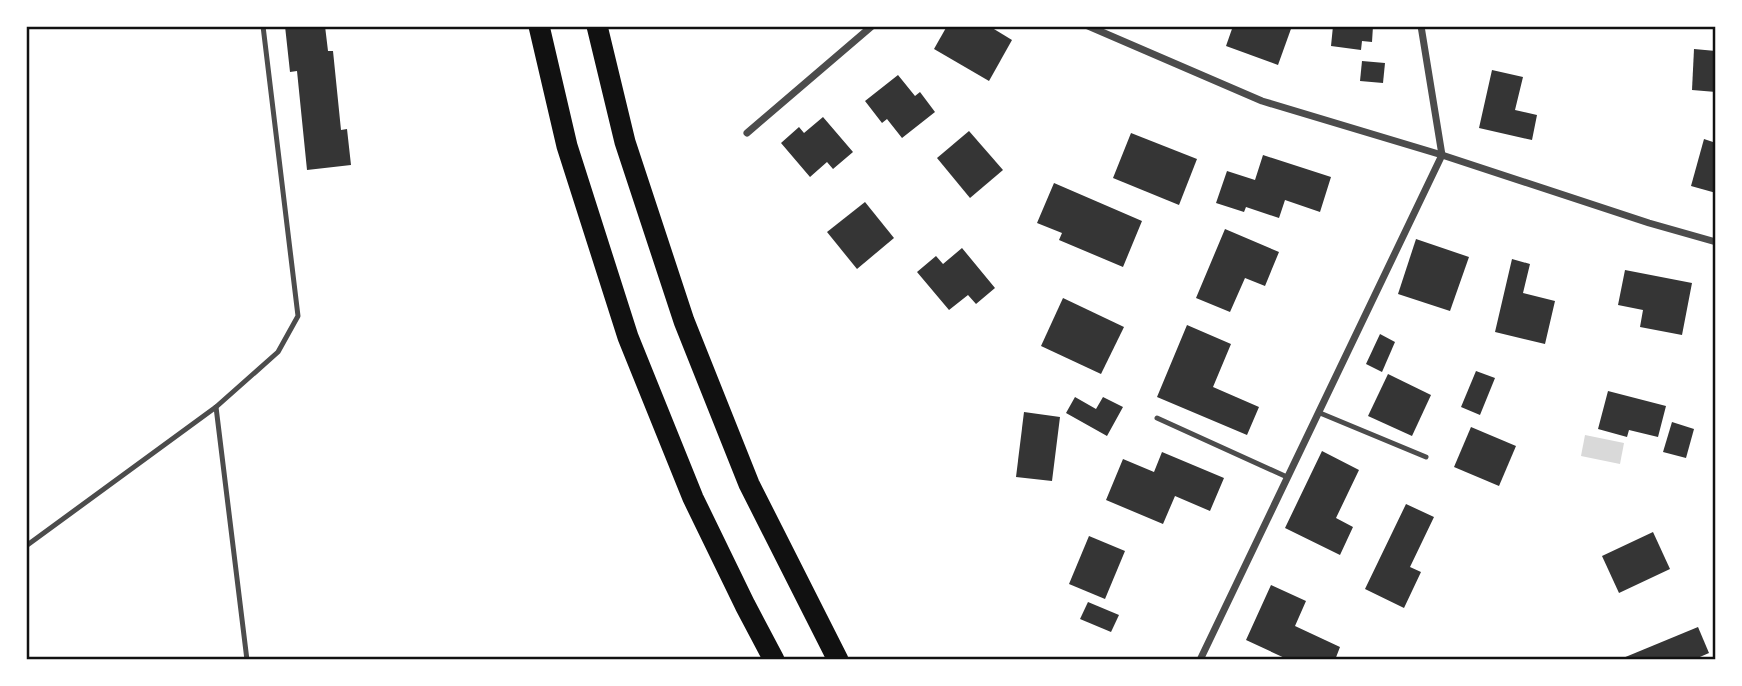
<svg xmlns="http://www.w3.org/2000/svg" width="1742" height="686" font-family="Montserrat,sans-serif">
  <rect width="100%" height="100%" fill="#fff"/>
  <!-- water -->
  <path fill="#d9d9d9" d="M1585 435 1624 443 1620 464 1581 456Z"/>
  <!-- building -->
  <g fill="#353535">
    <path d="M285 26H325L328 51H333L341 130 347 129 351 165 307 170 297 71 290 72Z"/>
    <path d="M947 26H989L1012 40 989 81 934 49Z"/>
    <path d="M1233 26H1292L1278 65 1226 46Z"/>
    <path d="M1333 26H1373L1372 42 1362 41 1361 50 1331 46Z"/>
    <path d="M1694 49 1716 51V92L1692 90Z"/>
    <path d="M1362 61 1385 63 1383 83 1360 81Z"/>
    <path d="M1492 70 1523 77 1515 110 1537 115 1532 140 1479 128Z"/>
    <path d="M898 75 915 96 920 92 935 112 902 138 887 119 882 123 865 101Z"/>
    <path d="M823 117 853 152 833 169 827 162 810 177 781 143 799 127 804 133Z"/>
    <path d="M969 131 1003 170 970 198 937 158Z"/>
    <path d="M1131 133 1197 159 1179 205 1113 178Z"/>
    <path d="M1704 139 1716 143V193L1691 186Z"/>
    <path d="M1263 155 1331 177 1320 212 1285 200 1279 218 1246 207 1244 212 1216 203 1227 171 1255 180Z"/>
    <path d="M1054 183 1142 221 1123 267 1059 240 1062 233 1037 223Z"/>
    <path d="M865 202 894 238 857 269 827 232Z"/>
    <path d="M1225 229 1279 252 1265 286 1245 278 1230 312 1196 298Z"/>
    <path d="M1416 239 1469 257 1450 311 1398 294Z"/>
    <path d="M962 248 995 288 976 304 968 295 949 310 917 272 936 256 943 264Z"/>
    <path d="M1512 259 1530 264 1523 293 1555 301 1545 344 1495 332Z"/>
    <path d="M1625 270 1692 283 1682 335 1640 327 1643 310 1618 305Z"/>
    <path d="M1063 298 1124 327 1101 374 1041 346Z"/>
    <path d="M1187 325 1231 344 1213 387 1259 407 1247 435 1157 397Z"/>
    <path d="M1380 334 1395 342 1382 372 1366 364Z"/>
    <path d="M1476 371 1495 378 1480 415 1461 407Z"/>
    <path d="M1388 374 1431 395 1412 436 1368 416Z"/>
    <path d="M1608 391 1666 406 1658 437 1629 430 1627 437 1598 429Z"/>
    <path d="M1075 397 1096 409 1103 397 1123 407 1107 436 1066 413Z"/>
    <path d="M1024 412 1060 417 1052 481 1016 477Z"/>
    <path d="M1672 422 1694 429 1686 458 1663 452Z"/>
    <path d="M1471 427 1516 446 1499 486 1454 467Z"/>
    <path d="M1322 451 1359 470 1336 518 1353 527 1340 555 1285 528Z"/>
    <path d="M1162 452 1224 478 1210 511 1175 496 1163 524 1106 500 1123 459 1154 472Z"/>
    <path d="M1406 504 1434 517 1410 567 1421 572 1404 608 1365 589Z"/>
    <path d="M1653 532 1670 569 1619 593 1602 556Z"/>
    <path d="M1089 536 1125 551 1105 599 1069 584Z"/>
    <path d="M1271 585 1306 601 1295 626 1340 647 1335 660H1289L1246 640Z"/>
    <path d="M1088 602 1119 615 1111 632 1080 619Z"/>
    <path d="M1698 627 1709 653 1693 660H1624L1623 658Z"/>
  </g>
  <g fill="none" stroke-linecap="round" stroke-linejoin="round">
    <!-- service -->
    <g stroke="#4c4c4c" stroke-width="5">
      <path d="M216 407 247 660"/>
      <path d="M1320 413 1426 457"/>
      <path d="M1157 418 1287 477"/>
      <path d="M26 546 216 407 278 352 298 316 263 26"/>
    </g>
    <!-- minor -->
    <g stroke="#4c4c4c" stroke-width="7">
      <path d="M1088 26 1262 101 1442 155 1649 223 1716 242"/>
      <path d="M747 133 872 26"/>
      <path d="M1200 660 1442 155 1421 26"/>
    </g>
    <!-- motorway -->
    <g stroke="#111" stroke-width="21">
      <path d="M539 26 567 146 628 337 693 498 745 605 774 660"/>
      <path d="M597 26 625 142 684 321 749 484 838 660"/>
    </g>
  </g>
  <!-- border -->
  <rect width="1742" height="686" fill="none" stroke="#ffffff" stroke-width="56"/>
  <rect x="28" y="28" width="1686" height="630" fill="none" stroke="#111" stroke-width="2.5"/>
</svg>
